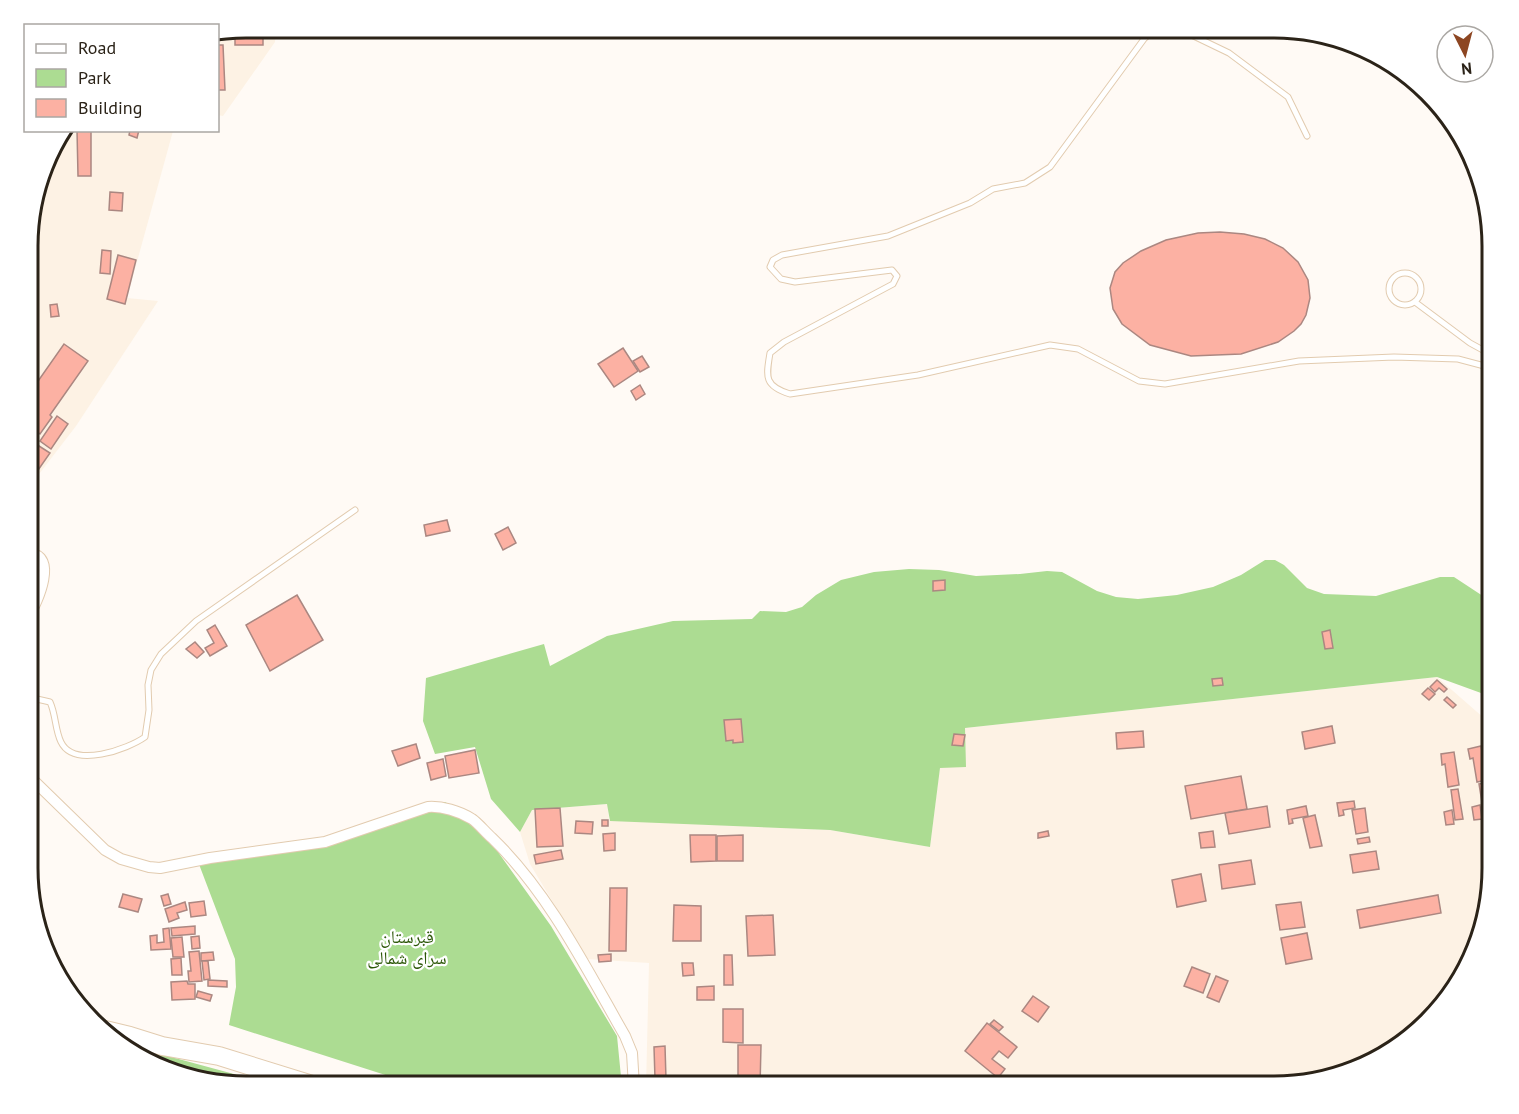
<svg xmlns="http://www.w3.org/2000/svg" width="1519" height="1114" font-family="'PT Sans','Noto Naskh Arabic',sans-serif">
  <rect width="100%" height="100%" fill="#fffaf5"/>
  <!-- built -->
  <g fill="#fdf2e4">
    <path d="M245 27H276L275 42 223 116 218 115V33Z"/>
    <path d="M63 131H173L127 298 158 301 76 426 29 487V217L50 148Z"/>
    <path d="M1437 677 1492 725V883L1480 939 1447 1002 1370 1065 1274 1087H646L649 963 587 959 530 864 520 832 532 810 608 804 609 820 830 830 930 847 940 767 965 728Z"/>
  </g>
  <!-- green -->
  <g fill="#acdc92">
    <path d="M1265 560H1275L1284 565 1307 588 1324 594 1376 596 1440 577H1454L1492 602V697L1437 677 965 728 966 767 940 768 930 847 830 830 610 821 607 804 532 810 520 832 491 799 475 747 435 754 423 721 426 678 544 644 550 666 607 636 673 621 752 619 760 611 786 612 802 607 816 595 841 580 874 572 909 569 939 570 976 576 1020 574 1047 571 1062 572 1097 591 1116 597 1138 599 1177 595 1213 587 1241 575Z"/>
    <path d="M445 802 475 820 551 926 617 1036 622 1087H423L229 1025 236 987 235 959 197 859 341 835 400 811Z"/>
    <path d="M127 1045 282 1087H231L175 1075 125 1049Z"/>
  </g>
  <!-- building -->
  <g fill="#fcb1a3" stroke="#ab8781" stroke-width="1.5">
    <path d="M251 27V34L236 35V29Z"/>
    <rect x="235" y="35" width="28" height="10"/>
    <path d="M218 45H223L225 90H218Z"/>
    <path d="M77 130H91V176H78Z"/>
    <path d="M130 130H139L137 138 129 135Z"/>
    <path d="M110 192 123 193 122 211 109 210Z"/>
    <path d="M1220 232 1244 234 1265 239 1283 248 1298 262 1308 280 1310 298 1306 315 1301 324 1294 331 1278 342 1241 354 1191 356 1150 345 1122 324 1113 309 1110 288 1115 272 1123 263 1141 251 1166 240 1198 233Z"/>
    <path d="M102 250 111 251 110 274 100 273Z"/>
    <path d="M118 255 136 260 125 304 107 299Z"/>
    <path d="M57 304 59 316 51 317 50 305Z"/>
    <path d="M64 344 88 361 50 415 52 417 40 434 29 425V394Z"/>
    <path d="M623 348 638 371 614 387 598 364Z"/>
    <path d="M642 356 649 367 640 372 633 361Z"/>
    <path d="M640 385 645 394 636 400 631 391Z"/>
    <path d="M57 416 68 424 51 449 40 441Z"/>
    <path d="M39 446 50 453 29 483V461Z"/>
    <path d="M447 520 450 531 426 536 424 525Z"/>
    <path d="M508 527 516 543 503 550 495 534Z"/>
    <path d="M945 580V590L933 591V581Z"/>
    <path d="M297 595 323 640 270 671 246 625Z"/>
    <path d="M215 625 227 646 210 656 205 648 214 643 207 630Z"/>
    <path d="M1330 630 1333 648 1325 649 1322 632Z"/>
    <path d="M195 642 204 652 197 658 186 649Z"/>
    <path d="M1222 678 1223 685 1213 686 1212 679Z"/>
    <path d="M1437 680 1447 689 1444 692 1439 688 1435 692 1430 687Z"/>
    <path d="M1428 688 1435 694 1429 700 1422 694Z"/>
    <path d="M1447 697 1456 705 1453 708 1444 700Z"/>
    <path d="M741 719 743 742 733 743V740L726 741 724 720Z"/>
    <path d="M1332 726 1335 743 1305 749 1302 732Z"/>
    <path d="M1143 731 1144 747 1117 749 1116 733Z"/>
    <path d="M954 734 965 735 963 746 952 745Z"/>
    <path d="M416 744 420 758 398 766 392 751Z"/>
    <path d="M1481 746 1487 780 1477 782 1473 758 1470 759 1468 749Z"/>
    <path d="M475 750 479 773 449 778 445 756Z"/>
    <path d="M1454 752 1459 785 1448 787 1445 764 1442 765 1441 754Z"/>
    <path d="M443 759 446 776 431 780 427 763Z"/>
    <path d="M1241 776 1247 809 1191 819 1185 786Z"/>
    <path d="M1486 783 1491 814 1484 815 1479 784Z"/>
    <path d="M1458 789 1463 819 1455 820 1451 790Z"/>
    <path d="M1354 801 1355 808 1343 810 1344 815 1339 816 1337 803Z"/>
    <path d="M1480 805 1482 819 1474 820 1472 807Z"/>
    <path d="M1267 806 1270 827 1229 834 1225 813Z"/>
    <path d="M1306 806 1308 816 1292 819 1293 823 1289 824 1287 810Z"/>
    <path d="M560 808 563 846 537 847 535 809Z"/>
    <path d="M1365 808 1368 832 1356 834 1352 810Z"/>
    <path d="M1452 810 1454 824 1446 825 1444 812Z"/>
    <path d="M1315 815 1322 846 1310 848 1303 818Z"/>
    <rect x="602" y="820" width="6" height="6"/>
    <path d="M576 821 593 822 592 834 575 833Z"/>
    <path d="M1048 831 1049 836 1038 838V833Z"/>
    <path d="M1213 831 1215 847 1201 848 1199 833Z"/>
    <path d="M615 833V850L604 851 603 834Z"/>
    <path d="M690 835H716V861L691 862Z"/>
    <path d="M743 835V861H717V836Z"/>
    <path d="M1369 837 1370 842 1358 844 1357 839Z"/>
    <path d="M561 850 563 859 536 864 534 855Z"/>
    <path d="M1376 851 1379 869 1353 873 1350 855Z"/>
    <path d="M1251 860 1255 884 1222 889 1219 865Z"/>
    <path d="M1201 874 1206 901 1177 907 1172 880Z"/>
    <path d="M610 888H627L626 951H609Z"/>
    <path d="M123 894 142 899 138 912 119 907Z"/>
    <path d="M168 894 171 904 164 906 161 896Z"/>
    <path d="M1438 895 1441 913 1360 928 1357 910Z"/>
    <path d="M204 901 206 915 191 917 189 903Z"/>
    <path d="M185 902 187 910 177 913 179 918 169 922 165 909Z"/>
    <path d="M1301 902 1305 927 1280 930 1276 905Z"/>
    <path d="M674 905 701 906V941H673Z"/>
    <path d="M773 915 775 955 748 956 746 916Z"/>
    <path d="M195 926V934L172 936 171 928Z"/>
    <path d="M169 928 171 949 151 950 150 936 157 935V943L164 942 163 929Z"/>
    <path d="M1307 933 1312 959 1286 964 1281 938Z"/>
    <path d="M199 936 200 948 192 949 191 937Z"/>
    <path d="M182 937 184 957H173L171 938Z"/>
    <path d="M199 951 202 981 189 982 188 971H191L189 952Z"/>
    <path d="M213 952 214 960 201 961V953Z"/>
    <path d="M611 954V961L599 962 598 955Z"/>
    <path d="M724 955H732L733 985H724Z"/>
    <path d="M181 958 182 975H172L171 959Z"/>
    <path d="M202 961H208L210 979 204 980Z"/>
    <path d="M682 963H693L694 975 683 976Z"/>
    <path d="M1192 967 1210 974 1203 993 1184 986Z"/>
    <path d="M1216 976 1228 981 1219 1002 1207 997Z"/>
    <path d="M208 980 227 981V987L208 986Z"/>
    <path d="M187 981 188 984H195V999L172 1000 171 982Z"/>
    <path d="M714 986V1000H697V987Z"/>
    <path d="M198 991 212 995 210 1001 196 997Z"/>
    <path d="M1033 996 1049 1007 1038 1022 1022 1011Z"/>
    <path d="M723 1009H743V1043L723 1042Z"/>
    <path d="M994 1020 1003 1027 999 1031 990 1024Z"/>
    <path d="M987 1023 1017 1047 1008 1058 999 1051 992 1059 1005 1069 998 1078 965 1051Z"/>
    <path d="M738 1045H761L760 1087H738Z"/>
    <path d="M665 1046 666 1079H655L654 1047Z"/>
    <path d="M806 1078 819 1079V1087H806Z"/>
  </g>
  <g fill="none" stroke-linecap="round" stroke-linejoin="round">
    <defs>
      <g id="lane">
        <path d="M1157 27 1144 39 1050 167 1025 183 993 189 970 203 888 236 782 255 773 260 770 267 781 279 795 282 892 270 897 276 893 284 784 342 770 353C766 377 764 386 790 394L918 375 1050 345 1078 349 1139 381 1165 384 1299 361 1394 357 1458 359 1492 368"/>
        <path d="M1175 27 1229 53 1288 97 1307 136"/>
        <circle cx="1405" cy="289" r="16"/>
        <path d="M1415 302 1470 343 1492 355"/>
        <path d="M29 700 37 699 50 702C56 715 55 730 61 742 74 769 128 749 145 737L149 710 148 685 151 670 161 654 196 621 355 510"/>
      </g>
      <g id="street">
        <path d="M29 554C58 554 38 602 29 615"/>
        <path d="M29 776 105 850 121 859 149 867 160 868 210 858 325 842 428 807C442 806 459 811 472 819 479 824 485 832 492 838 549 893 586 968 625 1036L632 1053 634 1087"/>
      </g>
      <path id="highway" d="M101 1029 130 1036 162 1046 219 1056 319 1087"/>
    </defs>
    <!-- lane casing -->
    <use href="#lane" stroke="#e2cbaf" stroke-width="7"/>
    <!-- street casing -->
    <use href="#street" stroke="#e2cbaf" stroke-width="12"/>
    <!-- highway casing -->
    <use href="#highway" stroke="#e2cbaf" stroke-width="20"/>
    <!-- lane -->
    <use href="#lane" stroke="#fff" stroke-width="5"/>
    <!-- street -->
    <use href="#street" stroke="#fff" stroke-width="10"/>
    <!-- highway -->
    <use href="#highway" stroke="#fff" stroke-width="18"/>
  </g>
  <g text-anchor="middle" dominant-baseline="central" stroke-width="4.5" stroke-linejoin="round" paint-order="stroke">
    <!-- park labels -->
    <g font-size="18" fill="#2c5707" stroke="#fff">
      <text x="407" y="936">قبرستان<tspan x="407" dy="21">سرای شمالی</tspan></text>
    </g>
  </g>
  <!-- crop -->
  <path d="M0 0H1519V1114H0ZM246 38H1274A208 208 0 0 1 1482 246V868A208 208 0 0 1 1274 1076H246A208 208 0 0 1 38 868V246A208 208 0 0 1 246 38Z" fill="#fff" fill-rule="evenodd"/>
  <path fill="none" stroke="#2b2318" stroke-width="3" d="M246 38H1274A208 208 0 0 1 1482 246V868A208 208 0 0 1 1274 1076H246A208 208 0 0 1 38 868V246A208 208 0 0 1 246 38Z"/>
  <!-- legend -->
  <rect x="24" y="24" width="195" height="108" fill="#ffffff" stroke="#aaa7a3" stroke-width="1.5"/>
  <rect x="36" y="44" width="30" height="9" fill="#ffffff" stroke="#aaa7a3" stroke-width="1.5"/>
  <text x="78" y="54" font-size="18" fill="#2b2318">Road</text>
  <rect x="36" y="69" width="30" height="18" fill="#acdc92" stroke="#aaa7a3" stroke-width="1.5"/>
  <text x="78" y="84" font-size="18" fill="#2b2318">Park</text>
  <rect x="36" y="99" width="30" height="18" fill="#fcb1a3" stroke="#aaa7a3" stroke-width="1.5"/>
  <text x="78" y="114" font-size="18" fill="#2b2318">Building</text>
  <!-- north arrow -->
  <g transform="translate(1465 54) rotate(174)"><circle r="28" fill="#ffffff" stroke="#aaa7a3" stroke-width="1.5"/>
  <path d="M0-4.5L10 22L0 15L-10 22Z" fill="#8d4622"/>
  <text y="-9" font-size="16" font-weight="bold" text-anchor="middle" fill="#2b2318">N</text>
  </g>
</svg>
